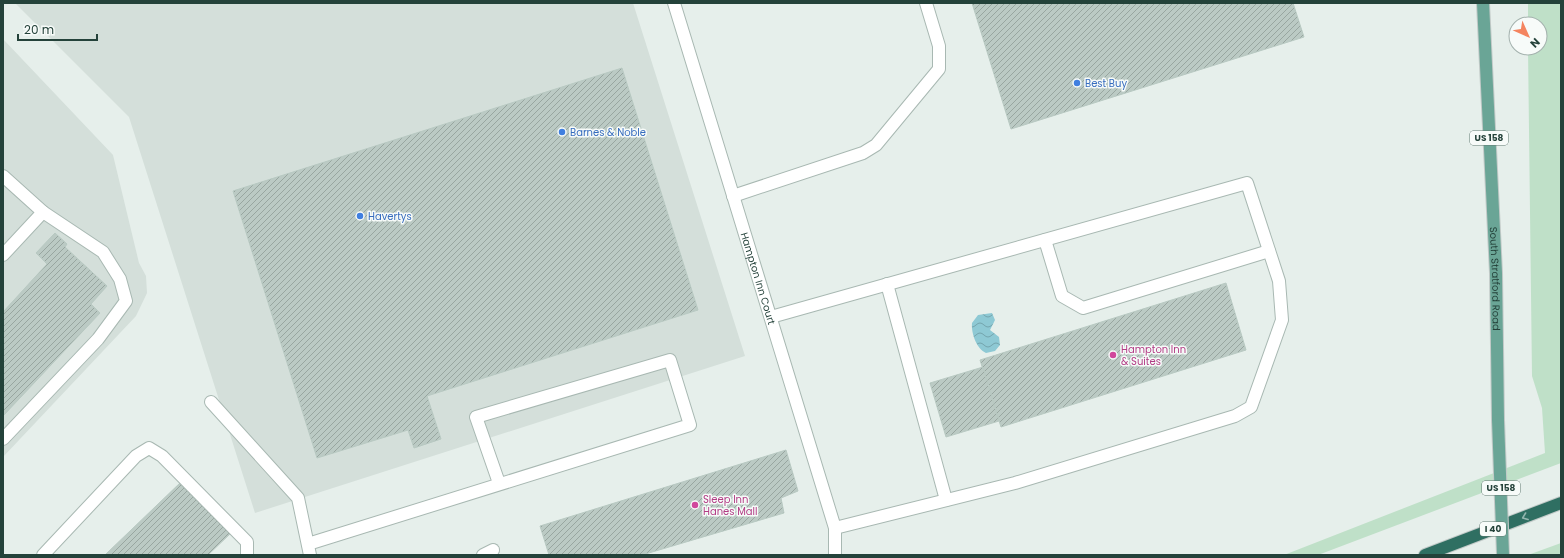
<svg xmlns="http://www.w3.org/2000/svg" width="1564" height="558" font-family="Poppins,sans-serif">
  <defs>
    <pattern id="water-waves" width="16" height="10" patternUnits="userSpaceOnUse"><rect width="16" height="10" fill="#8ec9d4"/><path d="M0 5q4-4 8 0t8 0" fill="none" stroke="#74a5ad"/></pattern>
    <pattern id="building-hatch" width="6" height="6" patternUnits="userSpaceOnUse"><rect width="6" height="6" fill="#bbcac4"/><path d="M-1 1l2-2M0 6l6-6M5 7l2-2" fill="none" stroke="#98a6a0"/></pattern>
  </defs>
  <rect width="100%" height="100%" fill="#e6efeb"/>
  <!-- built -->
  <g fill="#d4dfda">
    <path d="M15 3H633L745 356 255 513 129 117Z"/>
    <path d="M3 39 113 155 139 263 146 276 147 293 136 316 3 457Z"/>
  </g>
  <!-- grass -->
  <g fill="#bfe0c8">
    <path d="M1528 3H1561V463L1318 555H1284L1545 453 1542 408 1532 376 1528 48H1540V24H1528Z"/>
    <path d="M1561 543V555H1528Z"/>
  </g>
  <!-- water -->
  <path fill="url(#water-waves)" d="M992 313 995 320 990 330 999 337 1000 345 995 351 986 353C977 349 971 334 972 323L978 315Z"/>
  <!-- building -->
  <g fill="url(#building-hatch)" stroke="#b8c9c2">
    <path d="M972 3H1293L1304 37 1011 129Z"/>
    <path d="M622 68 698 310 427 396 441 439 414 448 408 430 317 458 233 191Z"/>
    <path d="M55 233 67 244 65 247 107 286 91 304 100 313 3 416V312L47 264 36 253Z"/>
    <path d="M1226 283 1246 350 1001 427 980 360Z"/>
    <path d="M983 367 999 421 946 437 930 383Z"/>
    <path d="M786 450 798 491 781 498 784 513 642 555H549L540 526Z"/>
    <path d="M181 482 231 533 208 555H105Z"/>
  </g>
  <g fill="none" stroke-linecap="round" stroke-linejoin="round">
    <defs>
      <g id="minor">
        <path id="s1" d="M674 3 835 528V555"/>
        <path d="M3 176 43 212 3 255"/>
        <path d="M733 196 863 153 876 145 939 69V46L926 3"/>
        <path d="M1045 240 1062 296 1083 308 1269 251"/>
        <path d="M887 284 946 500"/>
        <path d="M771 317 1247 183 1279 281 1282 320 1251 407 1235 416 1015 483 835 528"/>
        <path d="M211 402 298 498 310 555"/>
        <path d="M3 439 98 339 126 301 120 279 103 252 43 212"/>
        <path d="M308 544 690 425 670 360 476 417 499 483"/>
        <path d="M43 555 136 456 149 448 162 456 247 542V555"/>
        <path d="M483 555 493 550"/>
      </g>
      <g id="major">
        <path id="s2" d="M1483 3 1496 273 1498 420"/>
      </g>
      <path id="highway" d="M1425 555 1561 503"/>
    </defs>
    <!-- minor casing -->
    <use href="#minor" stroke="#a8b8b2" stroke-width="14"/>
    <!-- major casing -->
    <use href="#major" stroke="#c2cac8" stroke-width="14"/>
    <!-- highway casing -->
    <use href="#highway" stroke="#c2cac8" stroke-width="14"/>
    <!-- minor -->
    <use href="#minor" stroke="#fff" stroke-width="12"/>
    <!-- major -->
    <use href="#major" stroke="#6aa596" stroke-width="12"/>
    <!-- highway -->
    <use href="#highway" stroke="#2f6f62" stroke-width="12"/>
    <defs>
      <path id="major-bridge" d="M1498 420 1503 555"/>
    </defs>
    <!-- major-bridge casing -->
    <use href="#major-bridge" stroke="#c2cac8" stroke-width="14" stroke-linecap="butt"/>
    <!-- major-bridge -->
    <use href="#major-bridge" stroke="#6aa596" stroke-width="12"/>
  </g>
  <!-- one-way arrows -->
  <defs><path id="oneway-chevron" d="M-2-3.5L2.5 0L-2 3.5" fill="none" stroke-width="1.6" stroke-linecap="round" stroke-linejoin="round"/></defs>
  <use stroke="#93b5ae" href="#oneway-chevron" transform="translate(1525 517) rotate(159)"/>
  <!-- markers -->
  <g fill="#3f7fe0" stroke="#f7fbf9" stroke-width="1.5">
    <circle cx="1077" cy="83" r="4"/>
    <circle cx="562" cy="132" r="4"/>
    <circle cx="360" cy="216" r="4"/>
  </g>
  <g fill="#d1479c" stroke="#f7fbf9" stroke-width="1.5">
    <circle cx="1113" cy="355" r="4"/>
    <circle cx="695" cy="505" r="4"/>
  </g>
  <g text-anchor="middle" dominant-baseline="central" stroke-width="3" stroke-linejoin="round" paint-order="stroke">
    <!-- shield labels -->
    <g fill="#f7fbf9" stroke="#637a73" stroke-width="1">
      <rect x="1470" y="131" width="38" height="14" rx="3"/>
      <rect x="1482" y="481" width="38" height="14" rx="3"/>
      <rect x="1480" y="522" width="26" height="14" rx="3"/>
    </g>
    <g font-size="9" font-weight="bold" fill="#24423a">
      <text x="1489" y="138">US 158</text>
      <text x="1501" y="488">US 158</text>
      <text x="1493" y="529">I 40</text>
    </g>
    <!-- shop labels -->
    <g font-size="10" fill="#366cbe" stroke="#f7fbf9" text-anchor="start">
      <text x="1085" y="83">Best Buy</text>
      <text x="570" y="132">Barnes &amp; Noble</text>
      <text x="368" y="216">Havertys</text>
    </g>
    <!-- street labels -->
    <g font-size="10" fill="#24423a" stroke="#f7fbf9">
      <text stroke="none"><textPath href="#s1" startOffset="288">Hampton Inn Court</textPath></text>
      <text stroke="none"><textPath href="#s2" startOffset="276">South Stratford Road</textPath></text>
    </g>
    <!-- hotel labels -->
    <g font-size="10" fill="#b23c85" stroke="#f7fbf9" text-anchor="start">
      <text x="1121" y="349">Hampton Inn<tspan x="1121" dy="12">&amp; Suites</tspan></text>
      <text x="703" y="499">Sleep Inn<tspan x="703" dy="12">Hanes Mall</tspan></text>
    </g>
  </g>
  <!-- border -->
  <rect width="1564" height="558" fill="none" stroke="#24423a" stroke-width="8"/>
  <!-- north arrow -->
  <g transform="translate(1528 36) rotate(135)"><circle r="19" fill="#f7fbf9" stroke="#a3b1ad"/>
  <path d="M0-3L7 15L0 10L-7 15Z" fill="#f4845f"/>
  <text y="-6" font-size="11" font-weight="bold" text-anchor="middle" fill="#24423a">N</text>
  </g>
  <!-- scale -->
  <path d="M18 34v6h79v-6" fill="none" stroke="#24423a" stroke-width="2"/>
  <text x="24" y="34" font-size="12" fill="#24423a" stroke="#f7fbf9" stroke-width="3" paint-order="stroke">20 m</text>
</svg>
